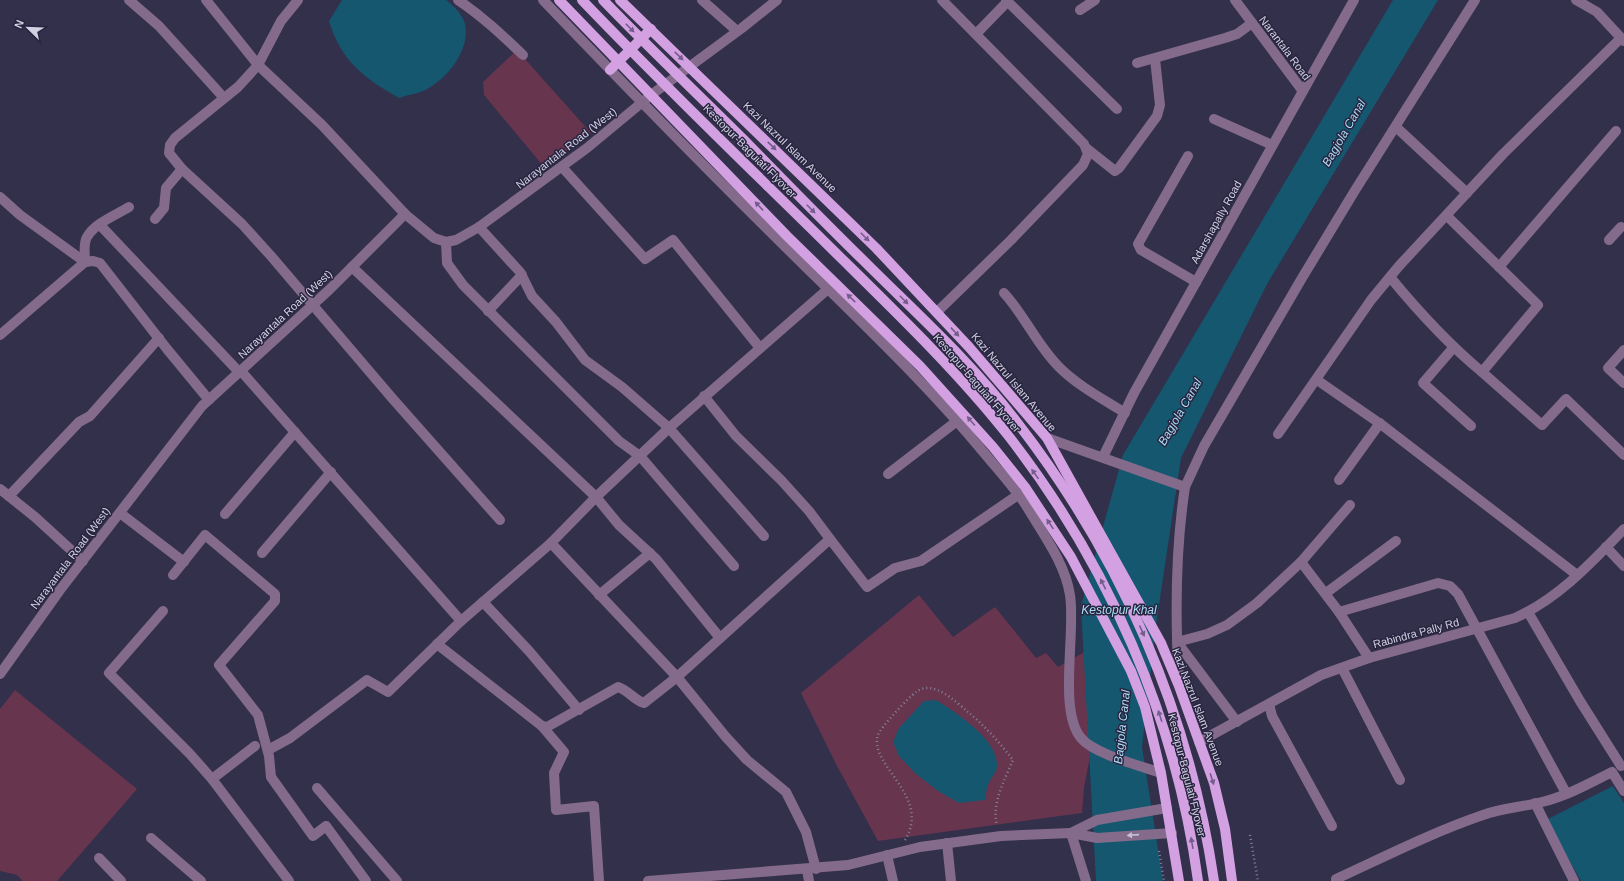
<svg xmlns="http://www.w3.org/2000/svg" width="1624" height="881" font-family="Helvetica,sans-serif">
  <rect width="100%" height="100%" fill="#32304b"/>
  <!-- green -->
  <g fill="#68354f">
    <path d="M517 50 591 133 544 167 484 95 483 82Z"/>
    <path d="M919 595 953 637 995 607 1036 658 1046 653 1058 667 1106 640 1096 724 1084 788 1082 813 878 841 837 766 801 693Z"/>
    <path d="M15 690 137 789 57 881H23L17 875 0 871V709Z"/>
  </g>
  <!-- water -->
  <g fill="#15576f">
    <path d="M342 0H446C453 5 463 15 465 24 471 50 446 81 423 91 416 94 407 95 399 98 364 78 341 61 329 21Z"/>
    <path d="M1393 0H1438L1267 284 1181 458 1157 618 1142 747 1163 881H1096L1081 606 1123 455Z"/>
    <path d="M936 700C955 712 998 739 997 766 997 772 990 779 988 785 986 790 986 795 985 800L959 803 938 791 915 773 899 756 893 742 899 728 924 701Z"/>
    <path d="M1613 786 1624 803V881H1581L1546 820Z"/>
  </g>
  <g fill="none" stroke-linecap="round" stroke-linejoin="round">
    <!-- path -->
    <g stroke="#848399" stroke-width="2.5" stroke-dasharray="1 3" stroke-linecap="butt">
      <path d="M1250 835 1258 881"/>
      <path d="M905 840C932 796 868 765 878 735 880 728 909 697 916 692 933 679 955 701 968 712 985 726 1000 743 1013 760 1005 779 991 804 997 825"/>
      <path d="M1159 851 1164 881"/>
    </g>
    <!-- minor -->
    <g stroke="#846b8b" stroke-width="10">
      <path d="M129 0 159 26 224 98"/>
      <path d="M206 0 258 65 322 125 405 214"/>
      <path d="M298 0 281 21 258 65 238 87 175 138 170 145 169 153 182 169 242 224 271 256 392 398 500 520"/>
      <path d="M458 0C482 16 502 35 523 55"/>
      <path d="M543 0C634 95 726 189 820 281 877 337 934 392 985 454 999 471 1015 488 1027 507 1043 534 1065 563 1070 595 1076 632 1058 711 1081 738 1094 754 1141 766 1161 773"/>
      <path d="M702 0 737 31"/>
      <path d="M1006 0 1117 109"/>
      <path d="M1235 0 1302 90"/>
      <path d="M1576 0 1597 12 1624 41"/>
      <path d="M1080 10 1095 0"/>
      <path d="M976 34 1008 1"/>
      <path d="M1137 63 1225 38 1237 34 1252 23"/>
      <path d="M1214 119 1272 145"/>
      <path d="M1396 127 1467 193"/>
      <path d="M1086 148 1115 171 1119 168 1157 116 1160 105 1155 59"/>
      <path d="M1188 156 1138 244 1141 250 1196 282"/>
      <path d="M562 167 645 259 673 240 760 348"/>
      <path d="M0 197 20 215 85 262 0 335"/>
      <path d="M129 207C116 215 95 223 87 237 83 244 85 254 85 262L93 261 100 263 167 349 209 400"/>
      <path d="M1447 216 1538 305 1482 372 1542 425 1566 399 1624 455"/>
      <path d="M155 219 164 208 166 188 182 169"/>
      <path d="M100 225 239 372"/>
      <path d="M479 227 520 272 532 296 556 322 585 360 622 387 669 428 764 536"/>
      <path d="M1609 240 1621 227"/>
      <path d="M446 242 447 263 463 285 619 441 640 456 734 566"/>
      <path d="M352 267 596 497 619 525 656 559 720 638"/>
      <path d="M1499 267 1616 131"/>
      <path d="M1390 277C1418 311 1447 343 1482 372"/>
      <path d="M1004 293C1025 316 1037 345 1059 367 1078 386 1103 399 1125 413"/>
      <path d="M488 311 522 275"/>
      <path d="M937 312 1011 240 1083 165 1088 154 1084 144 942 0"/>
      <path d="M1453 348 1423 383 1471 426"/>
      <path d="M1624 350 1608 368 1624 383"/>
      <path d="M241 371 461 621"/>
      <path d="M1317 380 1382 425 1577 575"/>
      <path d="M704 396 736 436 781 480 809 511 830 539"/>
      <path d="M1278 434 1371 300 1399 266 1503 154 1621 38"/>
      <path d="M1047 438 1185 487C1175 552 1175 618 1179 684"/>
      <path d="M1103 457 1134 393 1354 0"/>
      <path d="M888 474 957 421"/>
      <path d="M1339 480 1380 423"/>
      <path d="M1185 487 1204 446 1302 278 1354 192 1475 0"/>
      <path d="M0 489 35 517 83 561"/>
      <path d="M9 496 79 422 90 416 159 338"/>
      <path d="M120 513 184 562"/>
      <path d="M225 514 295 432"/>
      <path d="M551 543 677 677 725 736 747 760 786 792 806 832 816 869"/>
      <path d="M1606 547 1624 566"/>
      <path d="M262 553 331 472"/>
      <path d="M1301 562 1339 612 1369 658"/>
      <path d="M173 575 205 535 275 594V601L219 665 258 715 269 756 271 777 313 836 326 826 366 881"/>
      <path d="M1326 593 1396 541"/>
      <path d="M599 595 650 553"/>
      <path d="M483 602 529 651 579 710"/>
      <path d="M163 611 109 673 190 754 212 779 289 881"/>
      <path d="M1339 612 1438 583 1450 586 1458 594 1566 793"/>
      <path d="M1528 612 1580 701 1621 766"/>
      <path d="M437 644 542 726 547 727 618 687C628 690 634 700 644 703L677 677 830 539 867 587 895 568 921 561 1018 495"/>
      <path d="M1342 668 1400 780"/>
      <path d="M0 674 60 590 202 406 329 290 405 214 434 238 446 242 456 240 479 227 587 148 651 95 742 28 777 0"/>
      <path d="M1269 704 1272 716 1332 826"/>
      <path d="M1237 722 1177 642 1207 634 1227 625 1257 603 1301 562 1350 505"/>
      <path d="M542 726 564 752 554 773 556 810 594 806 599 881"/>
      <path d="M1199 742 1321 675 1369 658 1515 618C1559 598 1591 563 1624 529"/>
      <path d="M268 750 290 738 367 680 388 692 461 621 551 543 596 497 669 428 828 289"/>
      <path d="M212 779 255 746"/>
      <path d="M317 788 397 881"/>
      <path d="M1535 803 1574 881"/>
      <path d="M1071 833 1097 820 1167 808"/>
      <path d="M1071 833 1086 881"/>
      <path d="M151 838 201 881"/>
      <path d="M947 843 951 881"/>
      <path d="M887 855 893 881"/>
      <path d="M99 858 121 881"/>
      <path d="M807 870 809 881"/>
      <path d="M648 881 848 865 920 847 1001 836 1071 833 1097 838 1172 833"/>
      <path d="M1336 881V879C1384 857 1433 832 1483 815 1502 808 1523 807 1542 802 1567 796 1590 783 1612 772L1624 791"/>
    </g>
    <!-- major -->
    <g stroke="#d3a1e2" stroke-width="10">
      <path d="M559 0 787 236 920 366 993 447 1025 487 1071 557 1131 671 1145 707 1161 773 1179 881"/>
      <path d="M620 0 876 248 969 347 1047 438 1161 643 1179 686 1214 783 1225 829 1232 881"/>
      <path d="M610 70 651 29"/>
    </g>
    <!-- major-bridge -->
    <g stroke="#d3a1e2" stroke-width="10">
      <path d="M582 0C666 88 754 172 840 257 898 314 957 371 1007 434 1108 563 1176 718 1198 881"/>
      <path d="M603 0C650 49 700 96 748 144 786 183 825 223 864 261 915 312 972 363 1016 421 1121 556 1189 712 1214 881"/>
    </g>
  </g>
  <!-- one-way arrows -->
  <defs><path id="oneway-solid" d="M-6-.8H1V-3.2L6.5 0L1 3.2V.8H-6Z"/></defs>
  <g fill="#755d89">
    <use href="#oneway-solid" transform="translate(630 28) rotate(45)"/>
    <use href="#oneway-solid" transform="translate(679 56) rotate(44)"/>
    <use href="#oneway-solid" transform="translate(772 146) rotate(44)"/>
    <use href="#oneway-solid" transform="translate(759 206) rotate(-133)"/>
    <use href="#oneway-solid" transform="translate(811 209) rotate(45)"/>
    <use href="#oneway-solid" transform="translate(865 237) rotate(45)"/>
    <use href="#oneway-solid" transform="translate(851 298) rotate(-136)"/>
    <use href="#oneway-solid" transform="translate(904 300) rotate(45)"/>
    <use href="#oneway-solid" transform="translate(955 332) rotate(47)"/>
    <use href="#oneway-solid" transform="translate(971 421) rotate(-131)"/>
    <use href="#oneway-solid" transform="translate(1035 474) rotate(-126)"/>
    <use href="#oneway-solid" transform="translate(1050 524) rotate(-124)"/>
    <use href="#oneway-solid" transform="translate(1103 584) rotate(-117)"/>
    <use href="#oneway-solid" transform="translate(1142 631) rotate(66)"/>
    <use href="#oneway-solid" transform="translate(1160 716) rotate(-108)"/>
    <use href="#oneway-solid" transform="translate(1212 779) rotate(72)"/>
    <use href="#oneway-solid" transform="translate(1192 843) rotate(-100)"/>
  </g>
  <use fill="#c6c2d6" href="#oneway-solid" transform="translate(1133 835) rotate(176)"/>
  <g text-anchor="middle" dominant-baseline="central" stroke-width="3" stroke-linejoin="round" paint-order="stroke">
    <!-- street labels -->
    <g font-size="11" fill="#d2d1e3" stroke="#292540">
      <text transform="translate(1285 48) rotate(53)">Narantala Road</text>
      <text transform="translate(790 147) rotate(44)">Kazi Nazrul Islam Avenue</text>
      <text transform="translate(566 148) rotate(-38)">Narayantala Road (West)</text>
      <text transform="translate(750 151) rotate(45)">Kestopur-Baguiati Flyover</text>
      <text transform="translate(1216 222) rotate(-61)">Adarshapally Road</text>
      <text transform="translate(285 314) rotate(-43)">Narayantala Road (West)</text>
      <text transform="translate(1014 382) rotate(50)">Kazi Nazrul Islam Avenue</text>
      <text transform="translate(977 383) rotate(49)">Kestopur-Baguiati Flyover</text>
      <text transform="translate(70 558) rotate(-53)">Narayantala Road (West)</text>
      <text transform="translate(1416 633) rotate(-15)">Rabindra Pally Rd</text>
      <text transform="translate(1198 707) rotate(69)">Kazi Nazrul Islam Avenue</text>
      <text transform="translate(1187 775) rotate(76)">Kestopur-Baguiati Flyover</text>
    </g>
    <!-- water labels -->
    <g font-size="12" font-style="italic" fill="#aaddf4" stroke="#292540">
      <text transform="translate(1344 133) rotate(-60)">Bagjola Canal</text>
      <text transform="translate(1180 412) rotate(-60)">Bagjola Canal</text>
      <text x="1119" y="610">Kestopur Khal</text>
      <text transform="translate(1122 727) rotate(-84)">Bagjola Canal</text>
    </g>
  </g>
  <!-- north arrow -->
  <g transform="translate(28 28) rotate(293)" stroke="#292540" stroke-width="3" paint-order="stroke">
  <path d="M0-3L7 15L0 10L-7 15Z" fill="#d2d1e3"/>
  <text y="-6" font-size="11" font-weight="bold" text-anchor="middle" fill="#d2d1e3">N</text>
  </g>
</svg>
